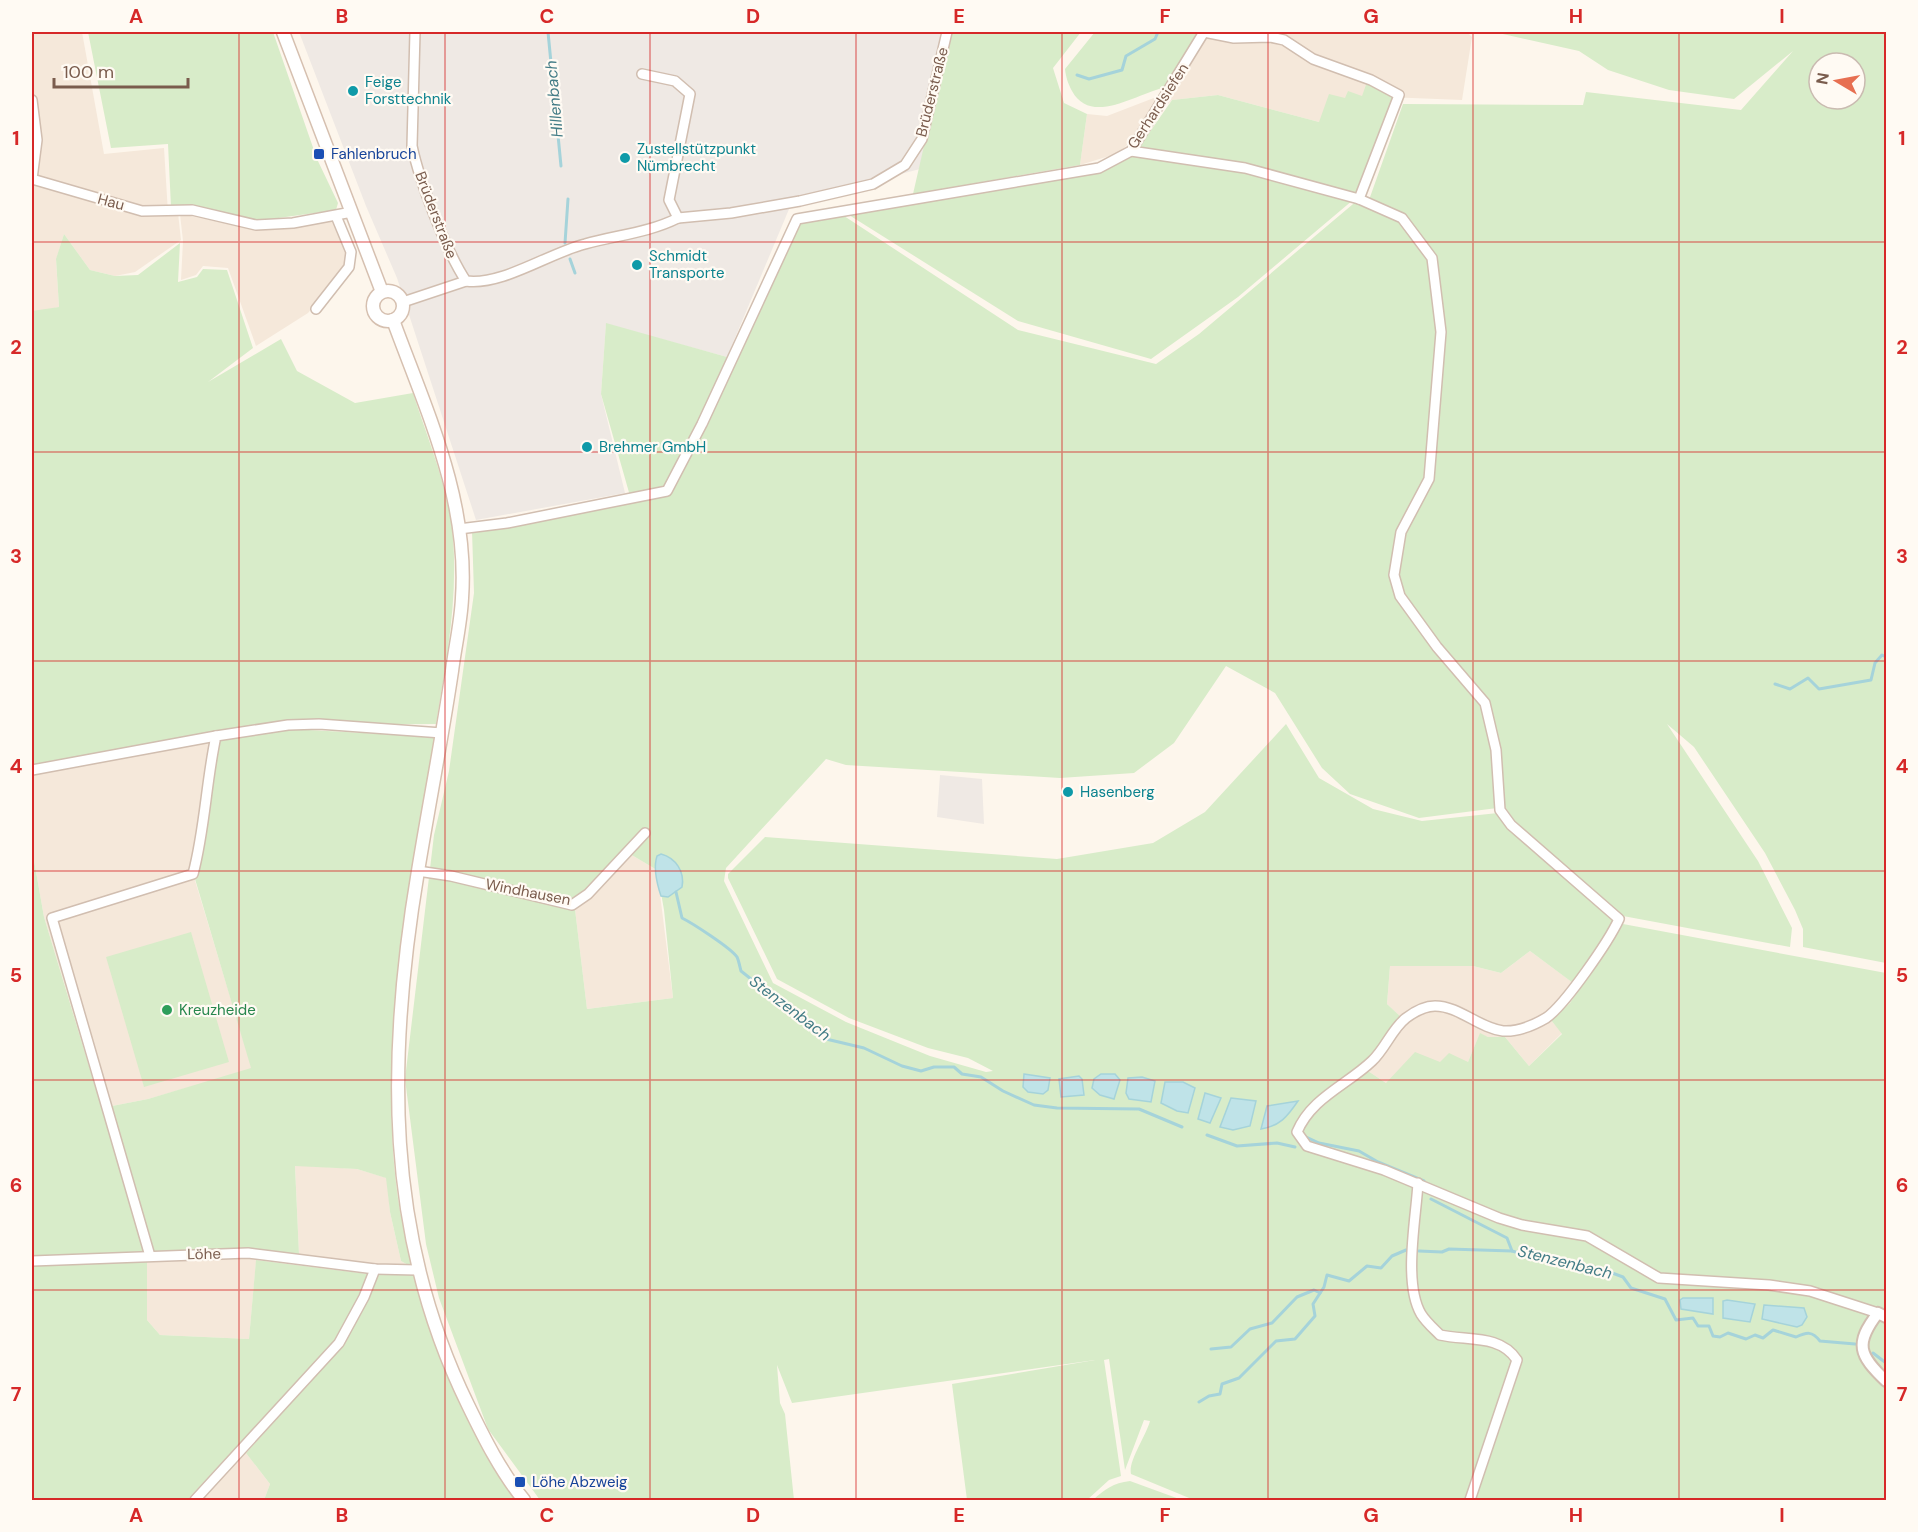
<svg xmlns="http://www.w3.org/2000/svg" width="1918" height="1532" font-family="'DM Sans',sans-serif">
  <rect width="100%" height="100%" fill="#fdf6ec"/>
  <!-- residential -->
  <g fill="#f5e8da">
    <path d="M32 32H82L104 154 164 148 168 213H178L181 240 135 272 115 276 90 270 64 234 56 260 59 307 33 313Z"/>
    <path d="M1197 32H1467L1472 37 1462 100 1362 96 1345 98 1319 122 1218 95 1172 100 1119 153 1080 165 1087 114 1107 116 1159 96 1196 37Z"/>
    <path d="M180 214 260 230 331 220 346 251 344 268 308 313 256 346 228 268 203 266 196 275 181 280 183 241Z"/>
    <path d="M216 736 193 874 252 1069 148 1099 112 1106 155 1254 257 1251 249 1339 160 1335 147 1320V1258L44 917 32 849V775Z"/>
    <path d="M630 854 657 870 673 998 587 1009 574 901Z"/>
    <path d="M1530 951 1580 988 1570 1003 1551 1020 1562 1033 1529 1066 1505 1037H1488L1480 1034 1468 1062H1441L1386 1083 1368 1071 1408 1024 1387 1004 1390 966H1473L1501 973Z"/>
    <path d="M295 1165 357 1169 387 1178 390 1212 401 1261 415 1269 299 1254Z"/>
    <path d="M240 1445 270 1484 264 1500H187Z"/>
  </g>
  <!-- industrial -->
  <g fill="#efe9e4">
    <path d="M299 32H950L920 169 792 202 727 357 606 324 601 394 625 493 476 520 397 278 366 206Z"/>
    <path d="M940 775 982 779 984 824 937 817Z"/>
  </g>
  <!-- green -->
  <g fill="#d8ecc9" fill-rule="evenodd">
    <path d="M88 32H273L317 159 338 203 336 210 257 221 193 205 171 207 168 144 111 148Z"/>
    <path d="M950 32H1081L1053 68 1064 103 1087 114 1080 165 913 194Z"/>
    <path d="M1095 32H1197L1196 37 1163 88C1136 94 1091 126 1072 91 1068 83 1066 78 1065 69Z"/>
    <path d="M1494 32H1886V963L1803 947V929L1795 910 1765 853 1694 747 1667 724 1758 861 1792 928 1790 947 1623 916 1517 824 1505 807 1419 818 1350 794 1322 768 1275 693 1226 666 1174 743 1134 773 1060 778 846 765 826 759 726 868 724 881 773 983 846 1022 930 1056 986 1072 993 1071 968 1058 928 1048 849 1018 777 979 728 878V874L765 837 1057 859 1153 843 1205 812 1286 724 1319 778 1373 809 1422 821 1498 813 1616 921 1573 983 1530 951 1501 973 1473 966H1390L1387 1004 1402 1018 1370 1060 1329 1091 1306 1123 1335 1095 1368 1071 1386 1083 1415 1052 1440 1062 1449 1053 1468 1062 1480 1033 1488 1037H1505L1529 1066 1562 1034 1551 1020 1570 1003 1623 924 1886 973V1500H1474L1504 1407 1468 1500H1194L1131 1474C1128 1461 1146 1436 1150 1421L1144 1420 1125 1470 1109 1359 1104 1360 1121 1476 1109 1480 1087 1500H967L952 1384 1095 1360 792 1403 777 1365 780 1403 785 1414 794 1500H540L488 1429 439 1298 426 1244 405 1079 434 835 449 771 474 593 472 531 630 496 601 394 606 323 727 357 710 400 797 219 838 212 1018 330 1156 364 1199 334 1359 199 1369 200 1403 104 1583 105 1586 92 1741 110 1793 51 1734 99 1669 90 1608 70 1579 51ZM1819 63H1855V99H1819ZM630 854 657 870 664 910 673 998 587 1009 574 901Z"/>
    <path d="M1367 82 1397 97 1357 194 1138 149 1172 100 1218 95 1319 122 1329 94 1345 98 1348 91 1362 96Z"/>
    <path d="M1132 154 1246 171 1353 200 1238 297 1151 359 1018 321 849 215 1102 170Z"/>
    <path d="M64 234 90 270 115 276 138 275 180 243 178 282 197 277 203 269 227 270 253 348 208 382 281 339 297 371 355 403 413 393C428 440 449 489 453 538 458 601 446 662 436 724L288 725 32 770V311L59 307 56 259Z"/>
    <path d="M291 729 436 737C413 892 374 1054 400 1211 404 1231 410 1250 415 1269L401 1261 390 1212 386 1178 357 1169 295 1166 299 1254 197 1249 155 1254 112 1106 148 1099 251 1068 195 879C210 834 210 786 220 740Z"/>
    <path d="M32 849 44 917 145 1252 60 1256 147 1258V1320L160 1335 249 1339 256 1260 368 1274 358 1298 335 1340 187 1500H32Z"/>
    <path d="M191 932 229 1062 144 1087 106 957Z"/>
    <path d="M378 1275H413L450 1380 482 1445 516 1500H264L270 1484 246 1453 344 1345Z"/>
    <path d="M1130 1481 1182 1500H1093C1105 1489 1113 1483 1130 1481Z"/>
  </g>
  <!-- water -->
  <g fill="#bfe3e8" stroke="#a5d3da" stroke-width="1.5">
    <path d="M661 854C676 858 685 872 682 887L668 897 661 896C657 884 653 868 657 856Z"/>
    <path d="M1024 1074 1050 1078 1048 1090 1043 1094 1028 1092 1023 1087Z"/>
    <path d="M1101 1074H1115L1120 1080 1114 1099 1100 1095 1092 1088 1094 1079Z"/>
    <path d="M1079 1076 1082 1079 1084 1095 1061 1097 1059 1079Z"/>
    <path d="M1142 1077 1155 1081 1151 1102 1129 1099 1126 1093 1128 1078Z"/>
    <path d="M1165 1082H1183L1195 1088 1188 1113 1177 1111 1161 1103Z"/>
    <path d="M1205 1093 1221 1098 1210 1123 1198 1119Z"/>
    <path d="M1231 1098 1256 1101 1250 1126 1233 1130 1220 1127Z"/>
    <path d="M1298 1101C1287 1117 1280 1126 1261 1129L1267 1106Z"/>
    <path d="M1683 1298H1713V1314L1681 1309 1680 1300Z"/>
    <path d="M1727 1300 1755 1304 1750 1322 1723 1318V1301Z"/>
    <path d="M1764 1305 1804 1308 1807 1317 1802 1325 1797 1327 1762 1319Z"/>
  </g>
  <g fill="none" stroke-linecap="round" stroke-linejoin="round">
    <!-- stream -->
    <g stroke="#a5d3da" stroke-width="3">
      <path d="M548 32 561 166"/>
      <path d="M1077 75 1089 79 1122 70 1126 56 1155 39 1158 32"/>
      <path d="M565 243 568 199"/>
      <path d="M570 259 575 273"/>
      <path d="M1775 684 1790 689 1808 678 1819 689 1871 680 1875 663 1882 655 1886 657"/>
      <path d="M676 892 682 918C692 923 731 948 737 957 739 961 740 968 741 971L826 1039 864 1048 902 1066 921 1071 934 1067H954L962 1074 981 1077 1003 1091 1034 1105 1057 1108 1139 1109 1182 1127"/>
      <path d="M1207 1135 1237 1146 1277 1143 1295 1147"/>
      <path d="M1304 1136 1319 1143 1359 1151 1378 1162 1424 1181"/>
      <path d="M1431 1199 1507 1238 1512 1251 1544 1260 1556 1258 1564 1262 1599 1268 1623 1277 1631 1288 1665 1299 1676 1320 1693 1318 1698 1326H1709L1713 1336 1720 1337 1728 1333 1746 1339 1755 1335 1763 1338 1773 1330 1796 1337C1807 1332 1812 1331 1820 1341L1855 1344"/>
      <path d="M1419 1251 1442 1252 1449 1249 1512 1251"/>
      <path d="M1211 1349 1231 1347 1250 1329 1272 1323 1297 1297 1314 1290 1320 1293"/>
      <path d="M1873 1353 1886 1363"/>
      <path d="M1199 1402 1209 1396 1220 1394 1222 1384 1239 1378 1276 1341 1295 1339 1315 1316 1313 1304 1324 1287 1327 1275 1349 1281 1367 1266 1381 1268 1392 1256 1406 1250"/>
    </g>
    <defs>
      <g id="minor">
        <path d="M415 32 412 146C419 180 447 253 466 281 502 286 549 253 585 244 617 235 648 233 678 218L669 200 690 94 675 81 642 74"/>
        <path d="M1204 32 1234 38 1270 37 1284 40 1313 59 1371 80 1399 95 1359 199"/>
        <path d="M32 100 37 140 32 179"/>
        <path d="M1131 151 1245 168 1359 199 1402 218 1432 258 1441 332 1429 479 1401 532 1394 575 1400 596 1437 647 1485 703 1496 750 1500 810 1511 825 1619 919C1609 941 1565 1005 1546 1018 1534 1025 1518 1032 1503 1031 1479 1028 1459 1006 1435 1006 1425 1006 1414 1012 1406 1018 1392 1029 1385 1049 1372 1061 1347 1085 1311 1098 1297 1132L1307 1146 1384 1170 1499 1218 1522 1225 1587 1236 1659 1278 1769 1285 1810 1291 1878 1313"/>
        <path d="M32 179 142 211 192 210 256 225 293 223 352 212"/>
        <path d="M678 218 731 213 800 201 873 184 905 165 922 139 947 32"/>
        <path d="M403 302 466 281"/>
        <path d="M316 309 349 267 351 252 336 216"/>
        <path d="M459 529 507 523 667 491 702 424 797 219 1099 168 1131 151 1204 32"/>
        <path d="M32 770 216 736"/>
        <path d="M418 871 451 876 572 905 588 894 645 833"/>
        <path d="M1418 1183C1416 1219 1403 1283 1421 1314 1426 1322 1433 1328 1440 1335 1467 1341 1500 1334 1517 1360L1470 1500"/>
        <path d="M150 1256 52 918 193 874C205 829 206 782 216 736L288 725 319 724 442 733"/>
        <path d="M32 1261 248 1253 375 1269 417 1270"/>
        <path d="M195 1500 339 1343 364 1297 375 1269"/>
      </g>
      <path id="tertiary" d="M1886 1317 1878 1313C1854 1344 1859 1355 1886 1381"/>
      <g id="secondary">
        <path d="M283 32 382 292"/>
        <circle cx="388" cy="306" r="15"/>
        <path d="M393 320C426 410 469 500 462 598 461 622 455 647 452 671 442 738 429 804 418 871 387 1055 384 1234 468 1405 484 1438 501 1472 524 1500"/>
      </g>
    </defs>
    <!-- minor casing -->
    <use href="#minor" stroke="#d1beb0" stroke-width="12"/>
    <!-- tertiary casing -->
    <use href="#tertiary" stroke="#d1beb0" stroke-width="14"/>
    <!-- secondary casing -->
    <use href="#secondary" stroke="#d6c0b0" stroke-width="15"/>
    <!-- minor -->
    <use href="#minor" stroke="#fff" stroke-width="9"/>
    <!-- tertiary -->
    <use href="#tertiary" stroke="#fff" stroke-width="10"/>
    <!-- secondary -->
    <use href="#secondary" stroke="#fff" stroke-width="12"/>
  </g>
  <!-- grid -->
  <path fill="none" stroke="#d62828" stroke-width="1.5" stroke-opacity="0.55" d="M239 32V1500M445 32V1500M650 32V1500M856 32V1500M1062 32V1500M1268 32V1500M1473 32V1500M1679 32V1500M32 242H1886M32 452H1886M32 661H1886M32 871H1886M32 1080H1886M32 1290H1886"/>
  <!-- markers -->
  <g fill="#0f9aa8" stroke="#fffaf3" stroke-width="2">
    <circle cx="353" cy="91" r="6"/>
    <circle cx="625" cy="158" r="6"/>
    <circle cx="637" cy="265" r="6"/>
    <circle cx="587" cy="447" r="6"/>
    <circle cx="1068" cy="792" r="6"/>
  </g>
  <g fill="#1a4fb4" stroke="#fffaf3" stroke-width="2">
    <rect x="313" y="148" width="12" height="12" rx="3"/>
    <rect x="514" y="1476" width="12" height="12" rx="3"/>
  </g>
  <circle fill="#2e9e5b" stroke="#fffaf3" stroke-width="2" cx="167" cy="1010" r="6"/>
  <g text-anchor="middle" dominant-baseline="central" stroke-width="4.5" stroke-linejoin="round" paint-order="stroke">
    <!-- culture labels -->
    <g font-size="15" fill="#0d838f" stroke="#fffaf3" text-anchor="start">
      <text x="365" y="82">Feige<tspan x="365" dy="17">Forsttechnik</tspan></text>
      <text x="637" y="149">Zustellstützpunkt<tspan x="637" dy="17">Nümbrecht</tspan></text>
      <text x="649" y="256">Schmidt<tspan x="649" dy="17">Transporte</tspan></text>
      <text x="599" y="447">Brehmer GmbH</text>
      <text x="1080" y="792">Hasenberg</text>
    </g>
    <!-- street labels -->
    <g font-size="15" fill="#7a5c4d" stroke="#fffaf3">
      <text transform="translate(932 92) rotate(-76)">Brüderstraße</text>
      <text transform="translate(1158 106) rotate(-57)">Gerhardsiefen</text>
      <text transform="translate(111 202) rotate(15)">Hau</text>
      <text transform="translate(436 215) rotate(69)">Brüderstraße</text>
      <text transform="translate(528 892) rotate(11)">Windhausen</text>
      <text transform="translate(204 1254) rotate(-1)">Löhe</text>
    </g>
    <!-- transit labels -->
    <g font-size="15" fill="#164399" stroke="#fffaf3" text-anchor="start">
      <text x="331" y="154">Fahlenbruch</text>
      <text x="532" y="1482">Löhe Abzweig</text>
    </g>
    <!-- leisure labels -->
    <g font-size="15" fill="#27864d" stroke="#fffaf3" text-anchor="start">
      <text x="179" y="1010">Kreuzheide</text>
    </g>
    <!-- water labels -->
    <g font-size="16" font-style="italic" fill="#437c86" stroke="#fffaf3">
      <text transform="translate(554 99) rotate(-95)">Hillenbach</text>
      <text transform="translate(790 1008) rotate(37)">Stenzenbach</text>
      <text transform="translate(1565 1262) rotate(14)">Stenzenbach</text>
    </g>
  </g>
  <!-- border -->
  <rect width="1918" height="1532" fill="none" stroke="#fffaf3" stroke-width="66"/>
  <!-- north arrow -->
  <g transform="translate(1837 81) rotate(280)"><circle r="28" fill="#fffaf3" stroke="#cabbb1" stroke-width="1.5"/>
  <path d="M0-4.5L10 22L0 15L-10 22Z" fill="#e76f51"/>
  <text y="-9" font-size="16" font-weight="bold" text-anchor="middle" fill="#7a5c4d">N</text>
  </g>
  <!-- scale -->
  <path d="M54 78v9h134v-9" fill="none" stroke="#7a5c4d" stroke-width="3"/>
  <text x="63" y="78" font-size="18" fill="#7a5c4d" stroke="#fffaf3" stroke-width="4.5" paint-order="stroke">100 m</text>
  <rect x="33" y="33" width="1852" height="1466" fill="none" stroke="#d62828" stroke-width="2"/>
  <g font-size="20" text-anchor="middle" font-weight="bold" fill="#d62828">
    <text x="136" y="23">A</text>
    <text x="342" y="23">B</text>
    <text x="547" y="23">C</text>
    <text x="753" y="23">D</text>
    <text x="959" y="23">E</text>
    <text x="1165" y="23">F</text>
    <text x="1371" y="23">G</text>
    <text x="1576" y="23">H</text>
    <text x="1782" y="23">I</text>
    <text x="16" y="145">1</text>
    <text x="1902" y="145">1</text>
    <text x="16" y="354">2</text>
    <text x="1902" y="354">2</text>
    <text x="16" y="563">3</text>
    <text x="1902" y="563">3</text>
    <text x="16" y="773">4</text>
    <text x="1902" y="773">4</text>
    <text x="16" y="982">5</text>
    <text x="1902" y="982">5</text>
    <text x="16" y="1192">6</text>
    <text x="1902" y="1192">6</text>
    <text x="16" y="1401">7</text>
    <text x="1902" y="1401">7</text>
    <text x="136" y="1522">A</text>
    <text x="342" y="1522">B</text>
    <text x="547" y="1522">C</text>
    <text x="753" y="1522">D</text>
    <text x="959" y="1522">E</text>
    <text x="1165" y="1522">F</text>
    <text x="1371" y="1522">G</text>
    <text x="1576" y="1522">H</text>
    <text x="1782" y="1522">I</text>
  </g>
</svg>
